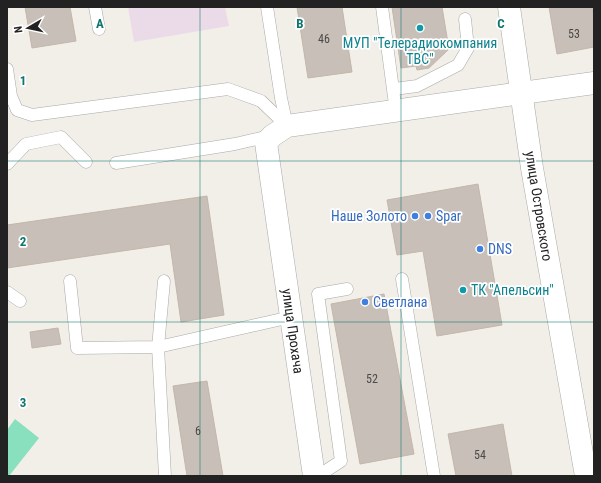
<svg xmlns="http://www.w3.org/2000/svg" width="601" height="483" font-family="'Roboto Condensed',sans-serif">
  <rect width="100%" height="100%" fill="#f2efe9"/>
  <!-- industrial -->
  <path fill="#ebdbe8" d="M128 7H225L229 26 134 42Z"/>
  <!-- pitch -->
  <path fill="#88e0be" d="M15 419 39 438 9 476H7V430Z"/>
  <!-- building -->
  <g fill="#c7bfb8" stroke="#c4b6ab">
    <path d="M25 7H70L76 41 32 48Z"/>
    <path d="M297 7H342L352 72 308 78Z"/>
    <path d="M392 7H442L449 49 429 68 417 70 416 66 401 68Z"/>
    <path d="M549 7H592L594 21V47L557 54Z"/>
    <path d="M478 184 502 325 437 336 423 251 397 255 387 200Z"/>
    <path d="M207 196 224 315 181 322 170 244 7 268V225Z"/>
    <path d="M384 294 414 454 360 464 331 304Z"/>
    <path d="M58 328 61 344 32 348 30 332Z"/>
    <path d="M207 381 223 476H187L173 386Z"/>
    <path d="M503 424 512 476H456L448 434Z"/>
  </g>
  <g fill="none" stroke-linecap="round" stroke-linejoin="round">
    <defs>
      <g id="service">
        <path d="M95 7 99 29"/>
        <path d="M267 7 281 98 287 126"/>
        <path d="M382 7 396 112"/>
        <path d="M7 69 11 96 17 110 32 115 228 89 261 101 287 126"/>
        <path d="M394 89 417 86 458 65 468 48 465 19"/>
        <path d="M116 163 235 144 270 136"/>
        <path d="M7 164 26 144 61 137 86 162"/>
        <path d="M402 279 434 476"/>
        <path d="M70 281 77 348 158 347 291 317"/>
        <path d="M164 281 158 347 165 476"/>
        <path d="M7 292 20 301"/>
        <path d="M318 476 341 461 318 294 347 289"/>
      </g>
      <path id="minor" d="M314 476 266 143 272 136 287 126 522 93"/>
      <g id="tertiary">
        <path d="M509 7 532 168 586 476"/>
        <path d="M522 93 594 83"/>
      </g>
    </defs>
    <!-- service casing -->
    <use href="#service" stroke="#a9a9a9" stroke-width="13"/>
    <!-- minor casing -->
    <use href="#minor" stroke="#a9a9a9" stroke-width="23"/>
    <!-- tertiary casing -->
    <use href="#tertiary" stroke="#a9a9a9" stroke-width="23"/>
    <!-- service -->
    <use href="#service" stroke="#fff" stroke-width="12"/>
    <!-- minor -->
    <use href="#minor" stroke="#fff" stroke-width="22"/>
    <!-- tertiary -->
    <use href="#tertiary" stroke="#fff" stroke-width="22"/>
  </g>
  <!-- grid -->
  <path fill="none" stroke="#0f766e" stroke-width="1" stroke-opacity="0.55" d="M200 7V476M401 7V476M7 161H594M7 322H594"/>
  <!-- markers -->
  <g fill="#0f9aa8" stroke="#fff" stroke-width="1.5">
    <circle cx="420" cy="28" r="4"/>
    <circle cx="463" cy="290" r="4"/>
  </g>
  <g fill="#3f7fe0" stroke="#fff" stroke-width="1.5">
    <circle cx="415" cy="216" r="4"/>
    <circle cx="428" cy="216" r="4"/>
    <circle cx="480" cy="249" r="4"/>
    <circle cx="365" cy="302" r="4"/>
  </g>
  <g text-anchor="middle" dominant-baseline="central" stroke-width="3.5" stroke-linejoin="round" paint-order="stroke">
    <!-- number labels -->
    <g font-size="12" fill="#4b4948">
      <text x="574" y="34">53</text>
      <text x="324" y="39">46</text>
      <text x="372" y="379">52</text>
      <text x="198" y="431">6</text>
      <text x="480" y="455">54</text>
    </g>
    <!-- culture labels -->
    <g font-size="14" fill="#0d838f" stroke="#fff">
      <text x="420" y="43">МУП "Телерадиокомпания<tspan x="420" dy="16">ТВС"</tspan></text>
      <text x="471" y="290" text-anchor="start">ТК "Апельсин"</text>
    </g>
    <!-- street labels -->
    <g font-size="14" fill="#222" stroke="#fff">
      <text transform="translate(539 206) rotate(81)">улица Островского</text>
      <text transform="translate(293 331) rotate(82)">улица Прохача</text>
    </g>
    <!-- shop labels -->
    <g font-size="14" fill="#366cbe" stroke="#fff" text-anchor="start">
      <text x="407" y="216" text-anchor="end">Наше Золото</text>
      <text x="436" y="216">Spar</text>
      <text x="488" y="249">DNS</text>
      <text x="373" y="302">Светлана</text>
    </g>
  </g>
  <g font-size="13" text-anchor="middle" font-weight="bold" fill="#0f766e" stroke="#fff" stroke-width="3.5" stroke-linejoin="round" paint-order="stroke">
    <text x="100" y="28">A</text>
    <text x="300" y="28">B</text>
    <text x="501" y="28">C</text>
    <text x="23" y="85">1</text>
    <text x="23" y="246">2</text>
    <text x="23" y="407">3</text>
  </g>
  <!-- border -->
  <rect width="601" height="483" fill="none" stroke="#222222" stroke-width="16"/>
  <!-- north arrow -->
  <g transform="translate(28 28) rotate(261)" stroke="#ffffff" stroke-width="3" paint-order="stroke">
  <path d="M0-3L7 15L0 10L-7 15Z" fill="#222222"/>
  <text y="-6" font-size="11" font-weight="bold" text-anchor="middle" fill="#222222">N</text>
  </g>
</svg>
